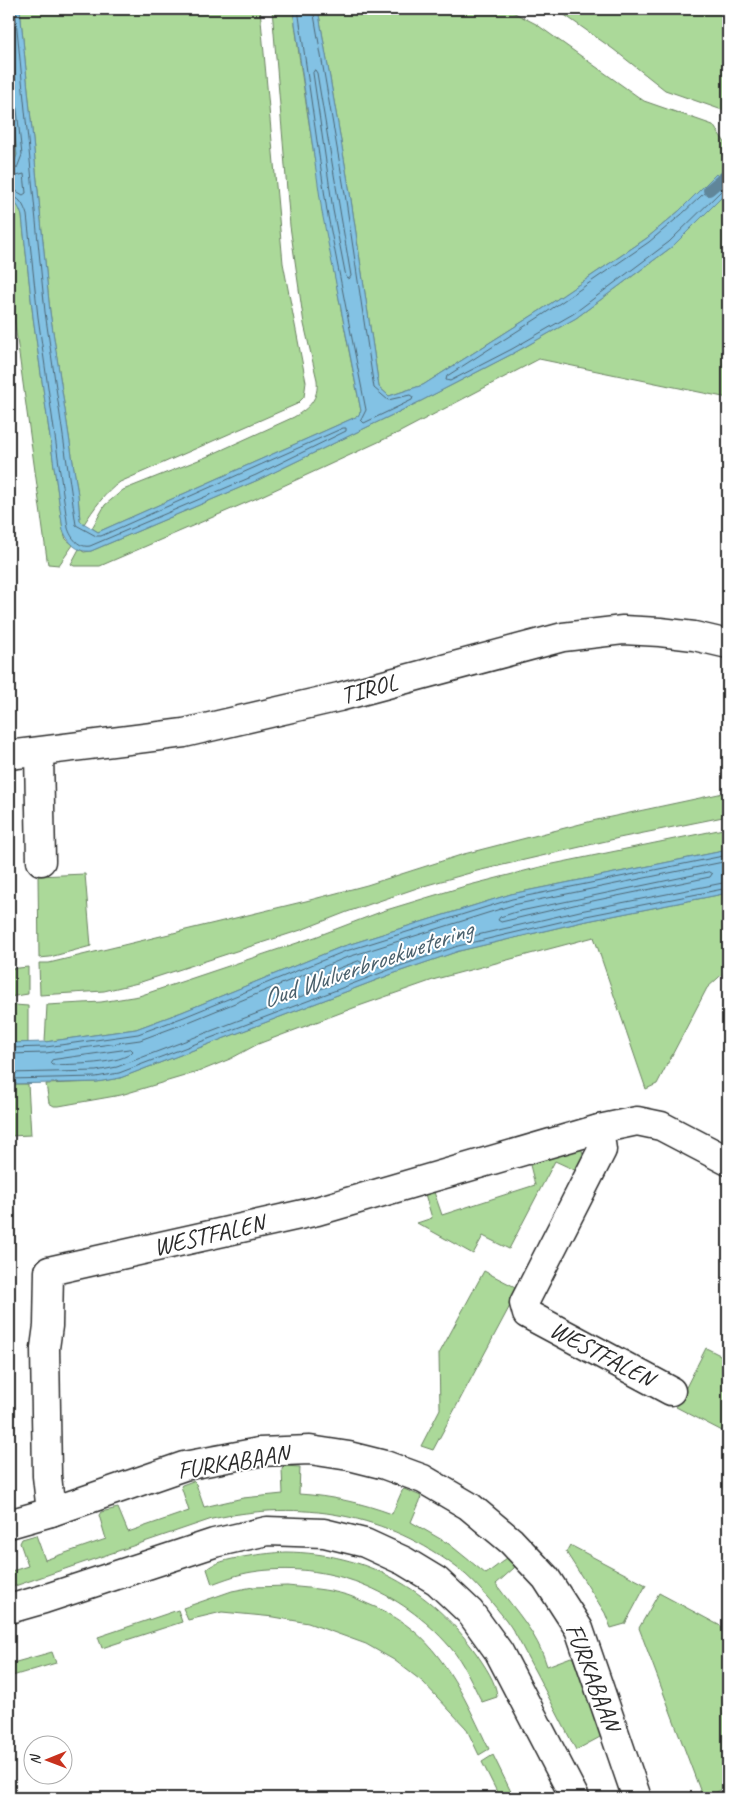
<svg xmlns="http://www.w3.org/2000/svg" width="737" height="1807" font-family="Caveat,sans-serif">
  <rect width="100%" height="100%" fill="#fff"/>
  <filter id="ink" filterUnits="userSpaceOnUse"><feTurbulence type="fractalNoise" baseFrequency=".02" numOctaves="2"/><feDisplacementMap in="SourceGraphic" scale="10" xChannelSelector="R" yChannelSelector="G"/><feConvolveMatrix kernelMatrix="1 2 1 2 8 2 1 2 1" color-interpolation-filters="sRGB"/></filter>
  <g filter="url(#ink)">
    <!-- green -->
    <g fill="#abd999" stroke="#6b8262">
      <path d="M20 9H260L283 263 306 382 304 397 297 404 120 482C105 493 94 508 84 524L80 521 78 495 50 312Z"/>
      <path d="M272 9H293C310 144 334 278 361 411L358 416 98 532 92 528 105 505 123 490 206 457 294 417C309 408 319 399 317 380L304 324 290 226Z"/>
      <path d="M318 9H507L536 24 644 101 713 125 728 147V187L716 174 679 211 647 238 541 310 423 385 389 396 379 387 350 193Z"/>
      <path d="M556 9H728V109L725 111 665 90 613 49Z"/>
      <path d="M9 82 17 155 13 165 9 168Z"/>
      <path d="M728 191V398L539 359 400 432 257 498 100 566H74L71 564 79 549 84 552 91 551 258 480 421 401 514 353 576 318 673 246Z"/>
      <path d="M9 200C17 202 20 209 22 216L33 317 63 530 66 539 73 545 59 565 48 564 47 559 13 310 11 279 9 278Z"/>
      <path d="M728 792V816L619 838 477 871 420 887 347 912 301 930 138 983 104 991 40 995 39 963H49L310 900 367 885 464 854 592 821Z"/>
      <path d="M728 828V850L511 894 341 947 182 1012 136 1029 45 1042 47 1005 101 1002 139 996 315 937 383 911 462 887 548 865Z"/>
      <path d="M85 874 91 946 50 957 39 958 38 876Z"/>
      <path d="M728 893V969L707 988 657 1084 646 1089 594 937 436 979 356 1007 258 1044 230 1059 198 1072 121 1095 59 1106H54L49 1103 46 1084 97 1082 120 1078 395 973 459 951 582 922Z"/>
      <path d="M28 967V994L9 997V969Z"/>
      <path d="M15 1005 28 1006V1043H9V1007Z"/>
      <path d="M9 1084H28L31 1135 9 1136Z"/>
      <path d="M581 1147 586 1164 579 1172 555 1161 509 1249 483 1236 473 1254 417 1223 432 1218 425 1194 434 1192 442 1215 535 1185 529 1161Z"/>
      <path d="M484 1271 519 1289 433 1450 421 1446 440 1409 439 1354Z"/>
      <path d="M706 1348 728 1359V1434L676 1407Z"/>
      <path d="M284 1466 300 1467 299 1494C331 1496 362 1503 392 1514L402 1491 404 1489 421 1496 420 1501 411 1522 449 1544 486 1574 507 1558 515 1565 514 1568 496 1584C516 1612 537 1632 547 1666L571 1657 573 1658 602 1736 576 1750C563 1724 549 1699 536 1673 526 1655 518 1636 506 1620 493 1604 476 1582 460 1570 386 1513 302 1499 212 1519L9 1588V1572L28 1566 20 1543 22 1539 36 1535 45 1560 106 1539 99 1515 101 1512 118 1508 128 1532 189 1511 181 1486 182 1485 193 1481 196 1484 204 1507 243 1498 283 1494 282 1469Z"/>
      <path d="M570 1545 646 1585 625 1624 611 1628 605 1613 566 1552Z"/>
      <path d="M286 1552C366 1553 430 1588 476 1653 484 1665 497 1683 497 1697L482 1702C472 1683 464 1663 450 1647 401 1590 327 1560 252 1572 239 1574 225 1579 212 1584L207 1569C217 1558 270 1553 286 1552Z"/>
      <path d="M287 1586C307 1588 327 1589 347 1595 354 1597 361 1601 368 1604 381 1609 394 1616 405 1624 446 1653 468 1705 489 1749L479 1755 466 1728 423 1682 394 1660 366 1644 308 1623 274 1617 222 1612 188 1620 183 1608 232 1591 253 1587Z"/>
      <path d="M659 1593 728 1630V1786L706 1798H703L639 1628Z"/>
      <path d="M178 1610 182 1622 102 1648 98 1637Z"/>
      <path d="M52 1652 56 1663 9 1677V1664Z"/>
      <path d="M493 1755 514 1798H500L482 1762Z"/>
    </g>
    <!-- water -->
    <g fill="#83c2e4" stroke="#60869a">
      <path d="M9 9H20L50 312 78 495 80 521 98 532 358 416 361 411 322 212 293 9H318L350 193 379 387 389 396 423 385 541 310 647 238 679 211 716 174 728 187V191L673 246 576 318 514 353 421 401 258 480 91 551C77 553 68 542 63 530L33 317 22 216C20 209 17 202 9 200V168L13 165 17 155 9 82Z"/>
      <path d="M728 850V893L582 922 459 951 395 973 120 1078 97 1082 9 1084V1043L45 1042 136 1029 182 1012 341 947 511 894Z"/>
    </g>
    <g fill="none" stroke-linecap="round" stroke-linejoin="round">
      <!-- shore -->
      <g stroke="#4e6775" stroke-width="1">
        <path d="M298 9 327 211 366 410 361 420 364 423 412 400 413 397 410 395 388 400 374 388 345 194 313 9"/>
        <path d="M9 11 16 88 14 91H9"/>
        <path d="M315 70 317 73 351 276 349 279 346 277 333 210 313 73Z"/>
        <path d="M9 97 13 98 16 101 22 155 17 168 9 171"/>
        <path d="M9 178 24 174 26 193 23 195 16 191 9 189"/>
        <path d="M715 183 717 182 722 187V190L669 242 573 314 512 349 450 381 446 380 447 376 544 314 649 242 682 214Z"/>
        <path d="M9 196C20 196 24 206 27 215L38 317 68 528C71 538 79 548 90 546L256 475 346 431V428H343L101 536H96L76 525 45 312 15 9"/>
        <path d="M709 872 712 874 710 877 578 904 501 922 498 920 500 917 516 912Z"/>
        <path d="M359 961 362 963 361 966 329 978 326 977 327 973Z"/>
        <path d="M9 1048 46 1047 138 1034 184 1017 343 952 512 899 728 855"/>
        <path d="M131 1049 133 1051C123 1065 70 1064 52 1065L50 1063 52 1060Z"/>
        <path d="M9 1054 46 1053 140 1040 186 1023 345 958 513 905 728 861"/>
        <path d="M9 1073 96 1071 117 1067 391 962 456 940 580 911 728 882"/>
        <path d="M9 1079 96 1077 119 1073 394 968 458 946 581 917 728 888"/>
      </g>
      <!-- stream -->
      <path stroke="#60869a" stroke-width="12" d="M709 190 728 174"/>
      <defs>
        <g id="minor">
          <path d="M39 753 41 861"/>
          <path d="M9 755 184 733 339 697 563 637 623 630 660 632 694 636 728 644"/>
          <path d="M599 1129 602 1150 524 1303 527 1314 671 1391"/>
          <path d="M51 1512 47 1476 45 1348 48 1326 49 1271 317 1211 599 1129 637 1121 661 1126 728 1161"/>
          <path d="M9 1524 51 1512 184 1466 259 1452 310 1450 349 1456 385 1465 423 1479 469 1506 511 1541 546 1578 579 1629 637 1798"/>
          <path d="M9 1609 44 1599 214 1543 267 1531 324 1533 365 1543 404 1561 437 1581 470 1612 499 1652 575 1798"/>
        </g>
      </defs>
      <!-- minor casing -->
      <use href="#minor" stroke="#2b2b2b" stroke-width="31"/>
      <!-- minor -->
      <use href="#minor" stroke="#fff" stroke-width="28"/>
    </g>
  </g>
  <g text-anchor="middle" dominant-baseline="central" stroke-width="4" stroke-linejoin="round" paint-order="stroke">
    <!-- street labels -->
    <g font-size="25" fill="#2b2b2b" stroke="#fff">
      <text transform="translate(369 689) rotate(-15)">TIROL</text>
      <text transform="translate(209 1235) rotate(-13)">WESTFALEN</text>
      <text transform="translate(602 1354) rotate(28)">WESTFALEN</text>
      <text transform="translate(233 1462) rotate(-9)">FURKABAAN</text>
      <text transform="translate(593 1677) rotate(69)">FURKABAAN</text>
    </g>
    <!-- water labels -->
    <g font-size="26" font-style="italic" fill="#4a606c" stroke="#fff">
      <text transform="translate(367 964) rotate(-19)">Oud Wulverbroekwetering</text>
    </g>
  </g>
  <!-- margin -->
  <rect width="737" height="1807" fill="none" stroke="#fff" stroke-width="30"/>
  <rect x="15" y="15" width="707" height="1777" fill="none" stroke="#2b2b2b" stroke-width="2" filter="url(#ink)"/>
  <!-- north arrow -->
  <g transform="translate(48 1760) rotate(269)"><circle r="24" fill="#ffffff" stroke="#aaaaaa"/>
  <path d="M0-4L9 19L0 12L-9 19Z" fill="#c8321e"/>
  <text y="-8" font-size="14" font-weight="bold" text-anchor="middle" fill="#2b2b2b">N</text>
  </g>
</svg>
